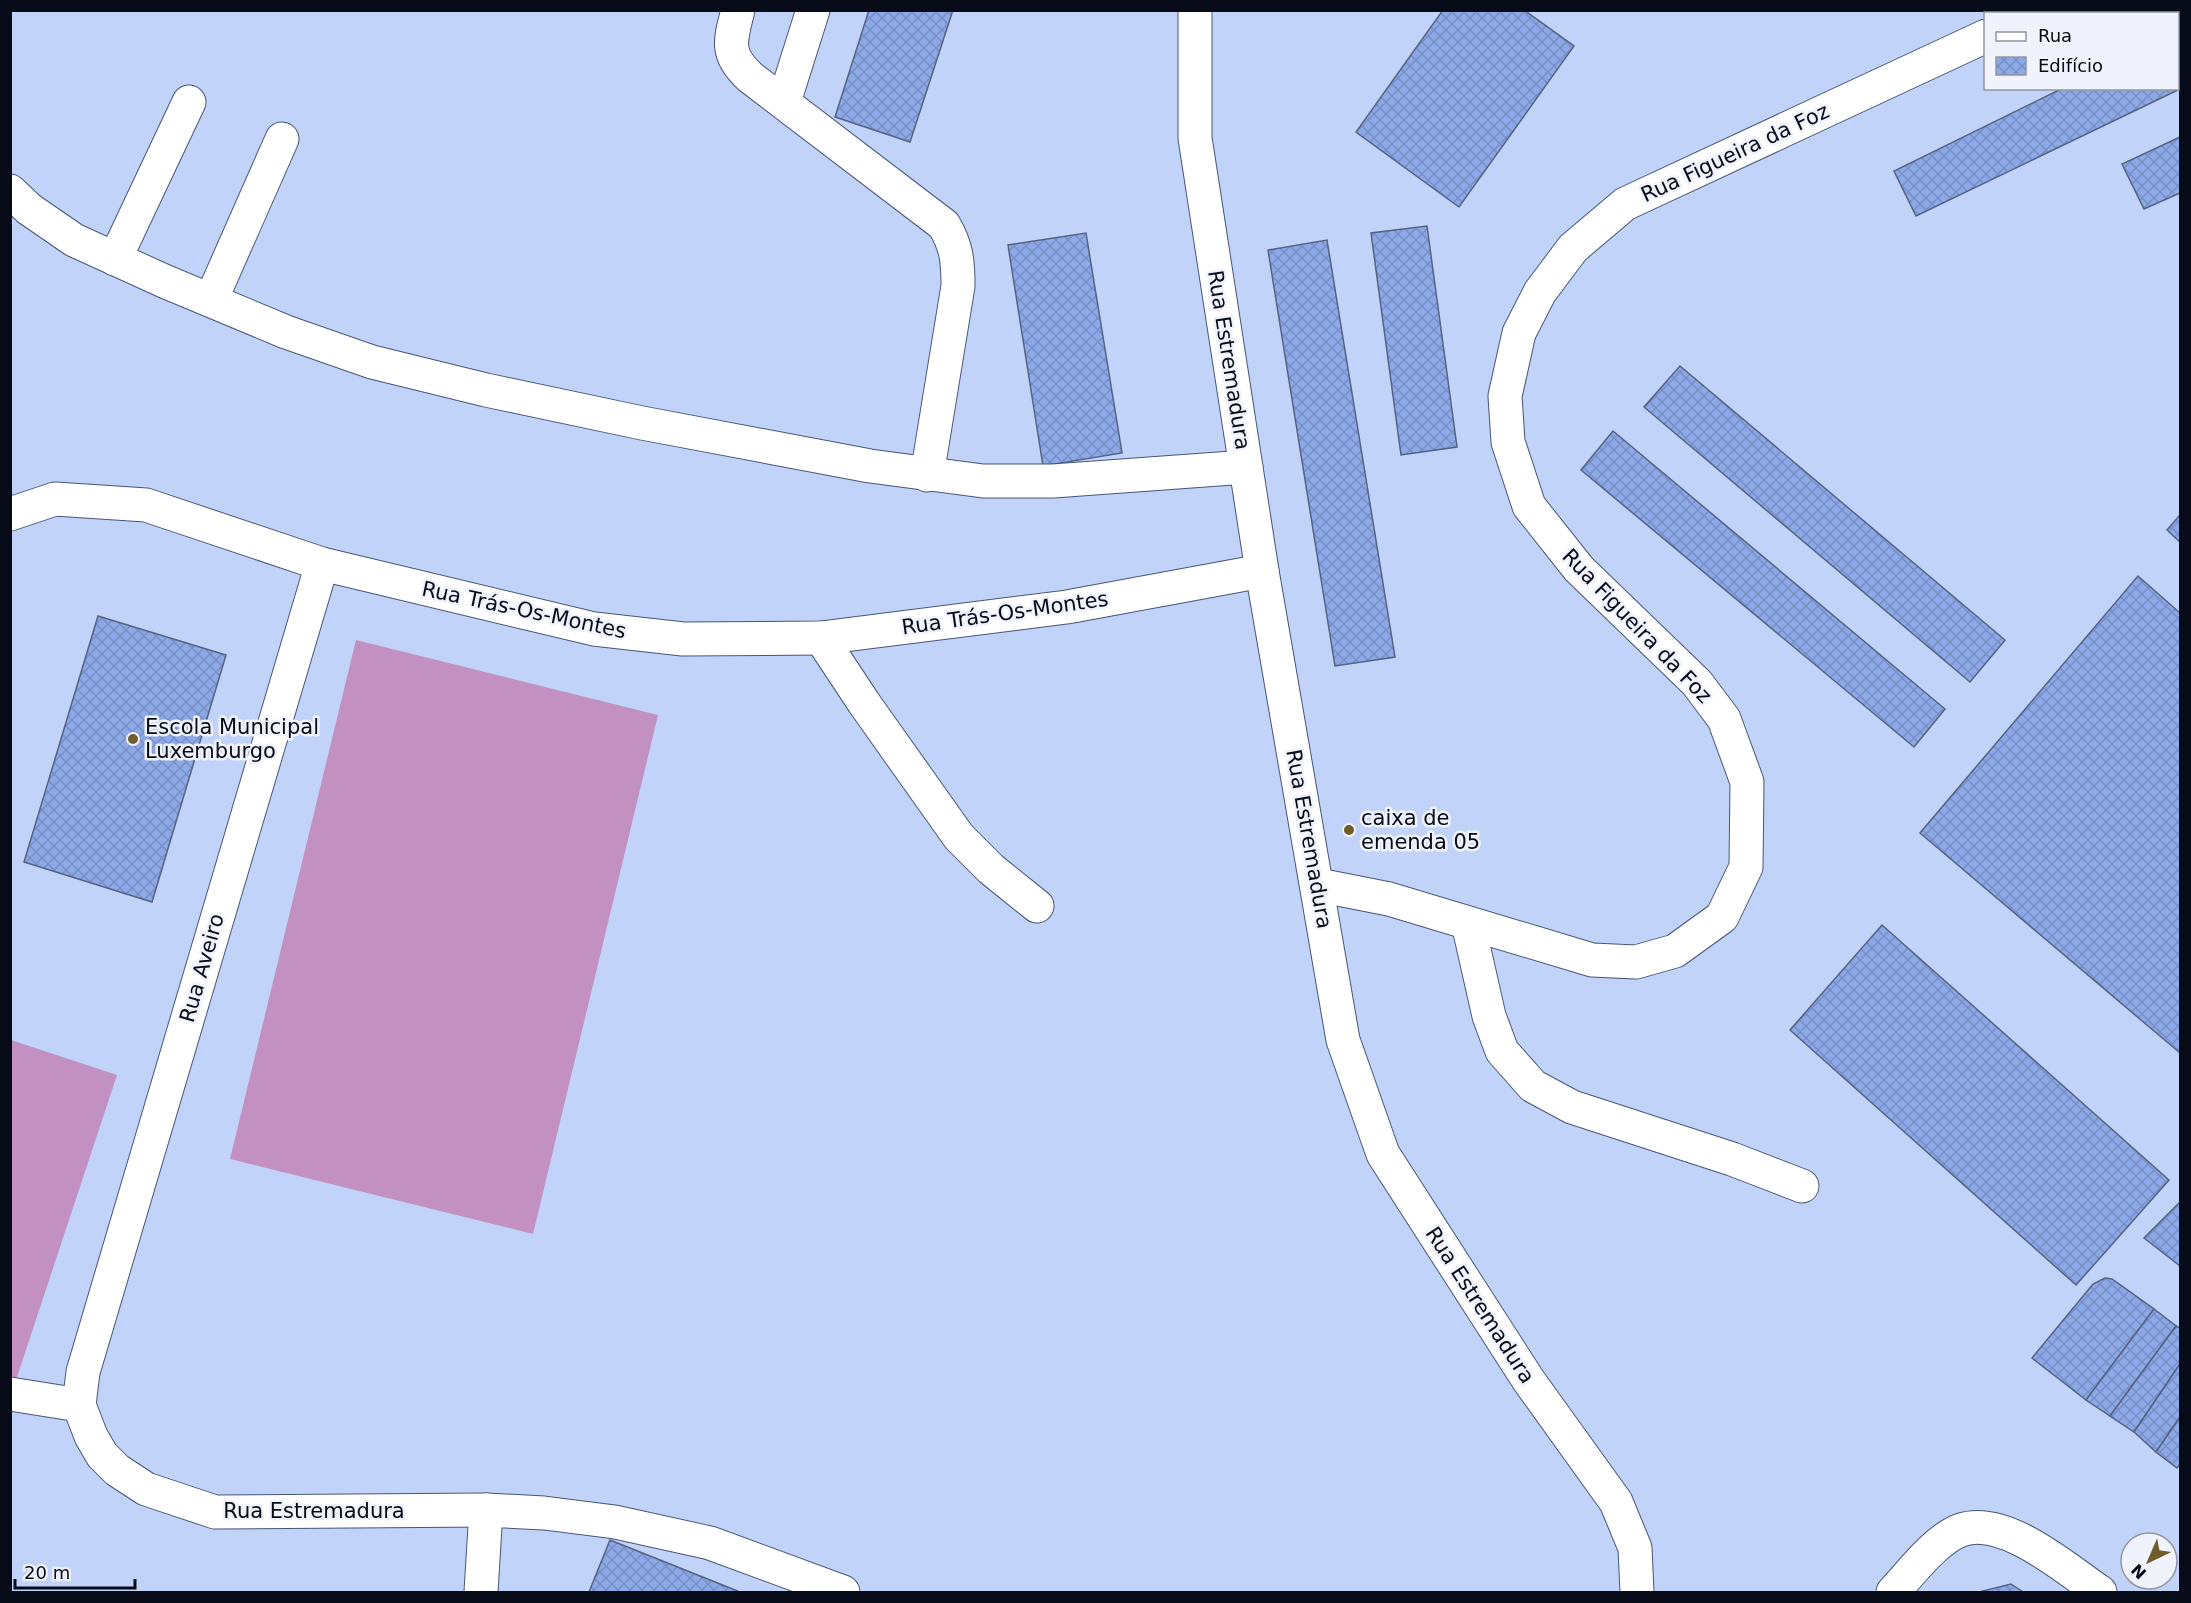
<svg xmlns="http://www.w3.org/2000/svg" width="2191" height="1603" font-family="'DejaVu Sans',sans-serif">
  <defs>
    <pattern id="building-cross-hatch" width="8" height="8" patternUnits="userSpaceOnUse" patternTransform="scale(1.5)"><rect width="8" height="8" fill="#8ca8e6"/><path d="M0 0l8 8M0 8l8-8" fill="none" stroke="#778fc5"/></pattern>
  </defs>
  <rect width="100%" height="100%" fill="#c1d3f8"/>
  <!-- garden -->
  <g fill="#c291c2">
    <path d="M356 640 658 715 533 1234 230 1159Z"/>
    <path d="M11 1040 117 1075 16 1380 11 1378Z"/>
  </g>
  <!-- building -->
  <g fill="url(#building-cross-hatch)" stroke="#546383" stroke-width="1.5">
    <path d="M869 10H953L910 142 835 117Z"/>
    <path d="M1443 10H1524L1574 46 1459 207 1356 132Z"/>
    <path d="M2180 32V89L1916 216 1894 171 2063 88H2178V33Z"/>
    <path d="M2180 137V193L2144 209 2122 164Z"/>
    <path d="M1427 226 1457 447 1401 455 1371 233Z"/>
    <path d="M1086 233 1122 453 1043 466 1008 245Z"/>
    <path d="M1327 240 1395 657 1335 666 1268 250Z"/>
    <path d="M1680 366 2005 640 1970 682 1644 407Z"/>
    <path d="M1613 431 1945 709 1914 747 1581 470Z"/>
    <path d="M2180 515V542L2167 530Z"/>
    <path d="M2138 576 2180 613V1053L1920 833Z"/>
    <path d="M98 616 226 655 152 902 24 862Z"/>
    <path d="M1882 925 2169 1180 2076 1285 1790 1030Z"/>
    <path d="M2180 1202V1266L2144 1238Z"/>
    <path d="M2105 1278 2112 1279 2154 1309 2086 1400 2032 1358 2093 1284Z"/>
    <path d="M2154 1309 2176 1326 2110 1416 2086 1400Z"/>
    <path d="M2176 1326 2180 1328V1364L2134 1432 2110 1416Z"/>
    <path d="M2180 1364V1417L2156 1452 2134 1432Z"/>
    <path d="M2180 1417V1464L2177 1468 2156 1452Z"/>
    <path d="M610 1540 740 1592H589Z"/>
    <path d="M2011 1584 2023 1592H1979Z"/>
  </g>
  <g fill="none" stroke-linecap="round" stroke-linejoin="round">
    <defs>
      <g id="minor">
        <path d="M738 10C730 41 725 54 750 77L944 225C957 247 958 262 958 286L927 475"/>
        <path d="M1195 10V138L1262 571 1343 1040 1383 1154 1529 1381 1616 1502 1635 1548 1637 1592"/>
        <path d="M2033 14 2039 10"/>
        <path d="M784 102 813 10"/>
        <path d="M10 191 29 209 74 240 164 281 286 332 372 362 486 390 642 423 870 466 983 481H1053L1246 467"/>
        <path d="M115 259 189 102"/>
        <path d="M211 300 282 139"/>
        <path d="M10 514 55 499 146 505 322 564 594 629 683 639 821 638 1067 607 1262 571"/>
        <path d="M322 564 83 1372 79 1405 91 1436 102 1455 117 1470 146 1489 215 1512 486 1510"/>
        <path d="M821 638 864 703 959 837 991 869 1037 906"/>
        <path d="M1318 885 1389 899 1592 960 1636 962 1675 951 1722 917 1746 867 1747 782 1724 719 1697 683 1579 569 1529 506 1508 442 1505 396 1519 333 1540 292 1573 248 1625 204 1986 36"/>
        <path d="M1468 923 1489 1016 1502 1051 1533 1086 1572 1107 1732 1159 1802 1186"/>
        <path d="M10 1394 79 1405"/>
        <path d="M481 1592 486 1510 544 1513 615 1522 710 1543 843 1592"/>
        <path d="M1893 1592C1911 1573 1936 1539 1961 1530 2005 1515 2066 1569 2100 1592"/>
      </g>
    </defs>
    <!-- minor casing -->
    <use href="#minor" stroke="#485676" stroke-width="35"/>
    <!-- minor -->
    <use href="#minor" stroke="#fff" stroke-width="33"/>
  </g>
  <!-- markers -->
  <g fill="#715c2b" stroke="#f0f3fb" stroke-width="2">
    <circle cx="133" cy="739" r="6"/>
    <circle cx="1349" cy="830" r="6"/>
  </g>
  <g text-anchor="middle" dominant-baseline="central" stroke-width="5" stroke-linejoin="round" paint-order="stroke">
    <!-- street labels -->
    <g font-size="21" fill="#070b18" stroke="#f0f3fb">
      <text transform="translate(1735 153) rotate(-25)">Rua Figueira da Foz</text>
      <text transform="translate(1229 360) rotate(81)">Rua Estremadura</text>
      <text transform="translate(524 610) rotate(12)">Rua Trás-Os-Montes</text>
      <text transform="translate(1005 613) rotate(-8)">Rua Trás-Os-Montes</text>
      <text transform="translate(1637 626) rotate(46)">Rua Figueira da Foz</text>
      <text transform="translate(1309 839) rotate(80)">Rua Estremadura</text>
      <text transform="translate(202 968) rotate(-74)">Rua Aveiro</text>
      <text transform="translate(1480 1305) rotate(57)">Rua Estremadura</text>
      <text x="314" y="1511">Rua Estremadura</text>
    </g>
    <!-- poi labels -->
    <g font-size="21" fill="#070b18" stroke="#f0f3fb" text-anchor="start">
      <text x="145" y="727">Escola Municipal<tspan x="145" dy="24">Luxemburgo</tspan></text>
      <text x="1361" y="818">caixa de<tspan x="1361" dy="24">emenda 05</tspan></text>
    </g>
  </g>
  <!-- border -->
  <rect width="2191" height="1603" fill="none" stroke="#070b18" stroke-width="24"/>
  <!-- legend -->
  <rect x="1984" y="12" width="195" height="78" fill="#f0f3fb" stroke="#9396a0" stroke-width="1.5"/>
  <rect x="1996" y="32" width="30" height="9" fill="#ffffff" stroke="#9396a0" stroke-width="1.5"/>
  <text x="2038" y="42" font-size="18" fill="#070b18">Rua</text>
  <rect x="1996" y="57" width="30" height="18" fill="url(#building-cross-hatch)" stroke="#9396a0" stroke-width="1.5"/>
  <text x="2038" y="72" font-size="18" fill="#070b18">Edifício</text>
  <!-- north arrow -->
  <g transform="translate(2149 1561) rotate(224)"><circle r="28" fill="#f0f3fb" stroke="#9396a0" stroke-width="1.5"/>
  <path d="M0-4.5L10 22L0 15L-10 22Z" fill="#715c2b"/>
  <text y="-9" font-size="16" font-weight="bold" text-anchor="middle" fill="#070b18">N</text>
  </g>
  <!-- scale -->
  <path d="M15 1579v9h120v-9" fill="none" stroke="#070b18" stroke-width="3"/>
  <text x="24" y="1579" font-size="18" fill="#070b18" stroke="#f0f3fb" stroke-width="4.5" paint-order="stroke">20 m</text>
</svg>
